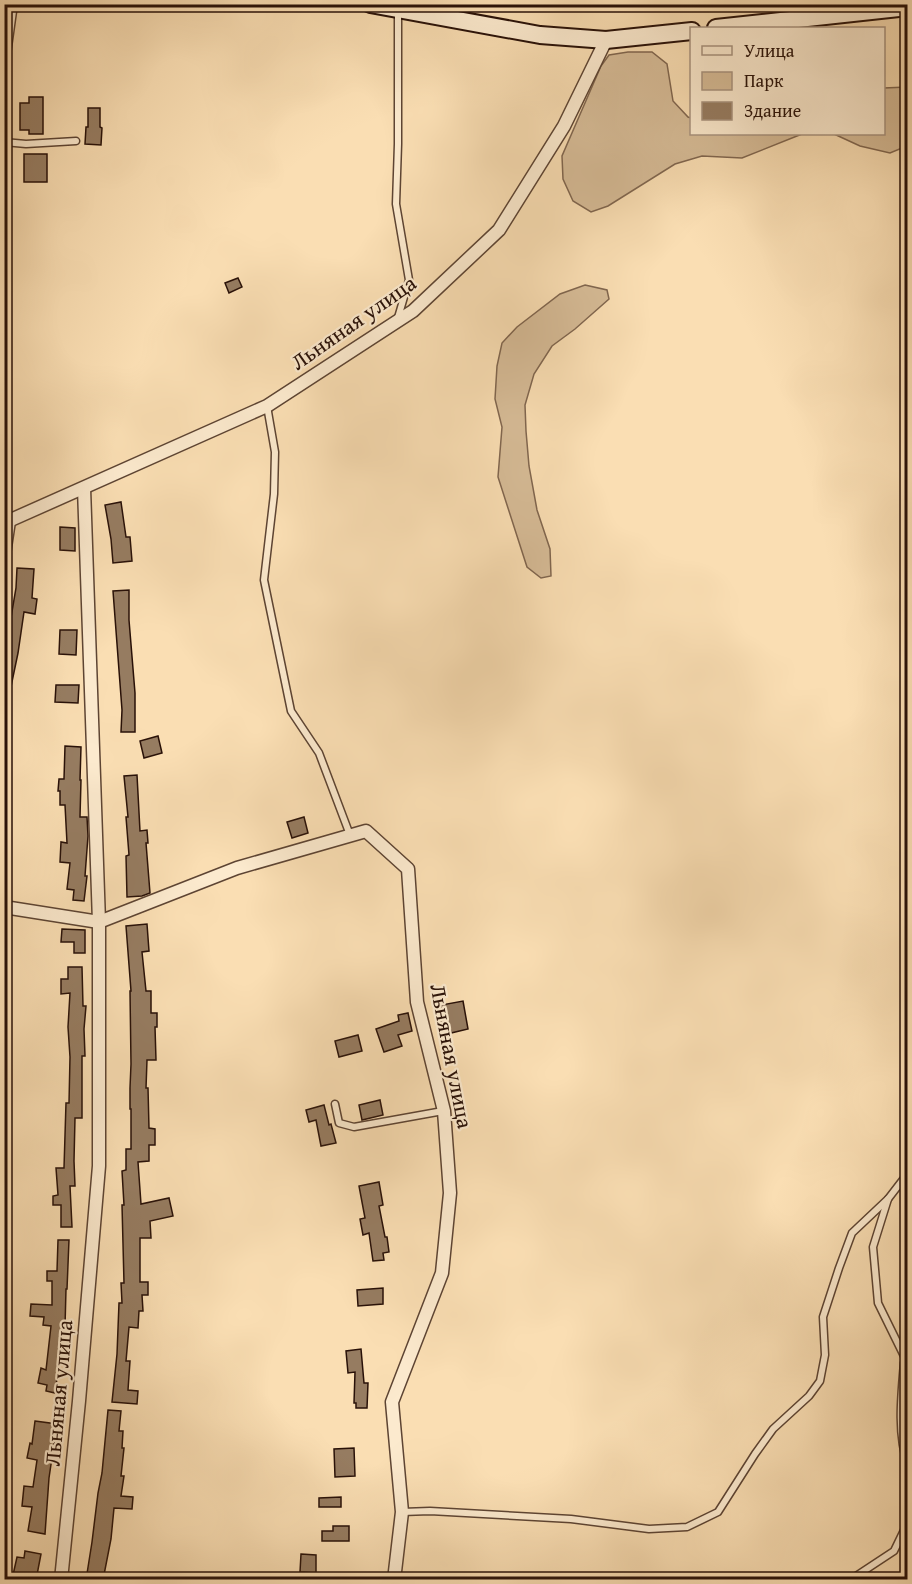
<svg xmlns="http://www.w3.org/2000/svg" width="912" height="1584" font-family="'Gentium Book Plus',serif">
  <rect width="100%" height="100%" fill="#fadeb3"/>
  <filter id="stains"><feTurbulence type="fractalNoise" baseFrequency=".00333" numOctaves="4"/><feColorMatrix values="0 0 0 0 .2 0 0 0 0 .09 0 0 0 0 .02 0 0 0 .5 -.17"/></filter>
  <radialGradient id="worn" r=".72"><stop offset=".6" stop-color="#630" stop-opacity="0"/><stop offset="1" stop-color="#630" stop-opacity=".3"/></radialGradient>
  <!-- green -->
  <g fill="#d6bb96" stroke="#80664f" stroke-width="1.5">
    <path d="M628 52H652L667 64 673 101 688 117 691 118 692 134H802L742 158 702 156 675 164 608 206 591 212 573 201 563 179 562 156 601 66 609 55Z"/>
    <path d="M907 87V146L890 153 860 146 834 134H884V88Z"/>
    <path d="M585 285 607 290 609 299 575 329 552 346 534 374 525 405 526 431 529 466 537 510 550 549 551 576 541 578 527 567 498 477 502 427 495 399 497 366 502 343 517 327 560 294Z"/>
  </g>
  <!-- building -->
  <g fill="#967c61" stroke="#291108" stroke-width="1.5">
    <path d="M29 97H43V134H29V130H20V103H29Z"/>
    <path d="M88 108H100V127L102 128 101 145 85 144 86 127H88Z"/>
    <rect x="24" y="154" width="23" height="28"/>
    <path d="M238 278 242 287 229 293 225 283Z"/>
    <path d="M121 502 126 537H130L132 561 113 563 111 539 105 505Z"/>
    <path d="M60 527 75 528V551L60 550Z"/>
    <path d="M17 568 34 569 32 598 37 599 35 614 24 612 18 653 9 696 4 695V660L10 635H8L16 588Z"/>
    <path d="M129 590V620L135 693V732H121L122 710 113 591Z"/>
    <path d="M60 630H77L76 655 59 654Z"/>
    <path d="M56 685H79L78 703 55 702Z"/>
    <path d="M158 736 162 753 144 758 140 741Z"/>
    <path d="M65 746 81 747 80 780H81L80 817H87L88 836 85 876H87L84 901 73 900 74 890 67 889 70 863 60 862 61 842 67 843 65 805H60V791H58L59 779H64Z"/>
    <path d="M137 775 140 831 147 830 148 843H146L150 893 142 896 127 897 126 856 129 855 126 817H128L124 776Z"/>
    <path d="M304 817 308 833 292 838 287 822Z"/>
    <path d="M147 924 149 951 142 952 146 991H151V1013H157V1027H155L156 1060H147L146 1088H148L149 1128 155 1129V1145H149V1161L138 1162 141 1204 169 1198 173 1216 150 1221 151 1238H140V1282H148V1295H142L143 1311H139L138 1328 129 1327 126 1361H130L128 1390 138 1391 137 1404 112 1402 117 1354 119 1303H122L121 1283H124L122 1205H124L122 1171 126 1170V1149H131V1109H130V1088L131 1064 130 991H131L126 926Z"/>
    <path d="M62 929 85 930V953H74V942H61Z"/>
    <path d="M68 967H82L83 1006H86L84 1029 85 1056H82V1118H75L74 1161 75 1186H70L72 1227H61V1205H53V1196L58 1195 56 1168H64L66 1103H69L70 1057 68 1027 70 993 61 994V979H68Z"/>
    <path d="M463 1001 468 1029 451 1033 449 1023 439 1025 436 1006Z"/>
    <path d="M408 1013 412 1031 398 1035 402 1046 384 1052 376 1029 399 1021 398 1015Z"/>
    <path d="M358 1035 362 1051 339 1057 335 1041Z"/>
    <path d="M380 1100 383 1115 362 1120 359 1105Z"/>
    <path d="M324 1105 329 1125 331 1124 336 1143 321 1146 316 1120 309 1122 306 1110Z"/>
    <path d="M379 1182 383 1205 379 1206 385 1237H387L389 1252 383 1253 384 1260 373 1261 369 1233 363 1235 360 1219 365 1218 359 1186Z"/>
    <path d="M58 1240H69L67 1289H66L65 1327H64L55 1393 46 1391 47 1385 38 1383 41 1368 46 1370 51 1326 43 1325 44 1317 30 1316 31 1304 52 1305V1281H47V1271H57Z"/>
    <path d="M383 1288V1304L358 1306 357 1290Z"/>
    <path d="M361 1349 364 1383H368L367 1408H356V1403H354L355 1372 348 1373 346 1351Z"/>
    <path d="M108 1410 121 1411 119 1431H123L122 1448H124L121 1476H124L121 1496 133 1497 132 1509 114 1508 111 1539 103 1580H86L92 1542 98 1493 102 1473Z"/>
    <path d="M35 1421 57 1424 49 1478 45 1534 28 1531 32 1507 22 1506 24 1486 33 1487 37 1460 27 1458 30 1443 32 1444Z"/>
    <path d="M354 1448 355 1476 335 1477 334 1449Z"/>
    <path d="M341 1497V1507H319V1498Z"/>
    <path d="M333 1526H349V1541H322V1531H333Z"/>
    <path d="M25 1551 41 1554 36 1580 13 1575 17 1557 24 1558Z"/>
    <path d="M301 1554 316 1555V1573L300 1572Z"/>
  </g>
  <g fill="none" stroke-linecap="round" stroke-linejoin="round">
    <defs>
      <g id="lane">
        <path d="M4 76 14 4"/>
        <path d="M4 142 26 144 76 141"/>
        <path d="M397 321 409 280 396 204 398 144V10"/>
        <path d="M267 406 275 452 274 494 264 580 291 711 319 753 350 835"/>
        <path d="M335 1104 339 1123 354 1127 443 1111"/>
        <path d="M908 1173 888 1199 873 1247 878 1303 904 1356 908 1369"/>
        <path d="M904 1363C901 1397 897 1434 908 1466"/>
        <path d="M402 1512 430 1511 571 1519 649 1529 687 1527 718 1512 755 1454 773 1429 809 1396 820 1381 825 1355 823 1317 839 1268 852 1233 888 1199"/>
        <path d="M850 1580 894 1551 908 1522"/>
      </g>
      <g id="street">
        <path d="M4 523 267 406 413 311 499 230 564 126 606 40"/>
        <path d="M4 554 9 521"/>
        <path d="M4 907 99 922 237 868 366 831 408 869 417 1002 444 1111 450 1193 442 1273 392 1402 402 1512 394 1580"/>
        <path d="M61 1580 79 1401 99 1166V922L84 488"/>
      </g>
      <g id="secondary">
        <path d="M370 4 540 35 606 40 692 31"/>
        <path d="M716 28 908 7"/>
      </g>
    </defs>
    <!-- lane casing -->
    <use href="#lane" stroke="#5d4433" stroke-width="9"/>
    <!-- street casing -->
    <use href="#street" stroke="#5d4433" stroke-width="15"/>
    <!-- secondary casing -->
    <use href="#secondary" stroke="#291108" stroke-width="20"/>
    <!-- lane -->
    <use href="#lane" stroke="#fceace" stroke-width="6"/>
    <!-- street -->
    <use href="#street" stroke="#fceace" stroke-width="12"/>
    <!-- secondary -->
    <use href="#secondary" stroke="#fceace" stroke-width="16"/>
  </g>
  <g text-anchor="middle" dominant-baseline="central" stroke-width="4.5" stroke-linejoin="round" paint-order="stroke">
    <!-- street labels -->
    <g font-size="22" fill="#291108" stroke="#fceace">
      <text transform="translate(353 322) rotate(-35)">Льняная улица</text>
      <text transform="translate(452 1056) rotate(79)">Льняная улица</text>
      <text transform="translate(58 1393) rotate(-85)">Льняная улица</text>
    </g>
  </g>
  <!-- margin -->
  <rect width="912" height="1584" fill="none" stroke="#fadeb3" stroke-width="24"/>
  <rect x="6" y="6" width="900" height="1572" fill="none" stroke="#291108" stroke-width="3"/>
  <rect x="12" y="12" width="888" height="1560" fill="none" stroke="#291108" stroke-width="1.5"/>
  <!-- legend -->
  <rect x="690" y="27" width="195" height="108" fill="#fceace" stroke="#a8937f" stroke-width="1.5"/>
  <rect x="702" y="46" width="30" height="9" fill="#fceace" stroke="#a8937f" stroke-width="1.5"/>
  <text x="744" y="57" font-size="18" fill="#291108">Улица</text>
  <rect x="702" y="72" width="30" height="18" fill="#d6bb96" stroke="#a8937f" stroke-width="1.5"/>
  <text x="744" y="87" font-size="18" fill="#291108">Парк</text>
  <rect x="702" y="102" width="30" height="18" fill="#967c61" stroke="#a8937f" stroke-width="1.5"/>
  <text x="744" y="117" font-size="18" fill="#291108">Здание</text>
  <rect width="100%" height="100%" filter="url(#stains)"/>
  <rect width="100%" height="100%" fill="url(#worn)"/>
</svg>
